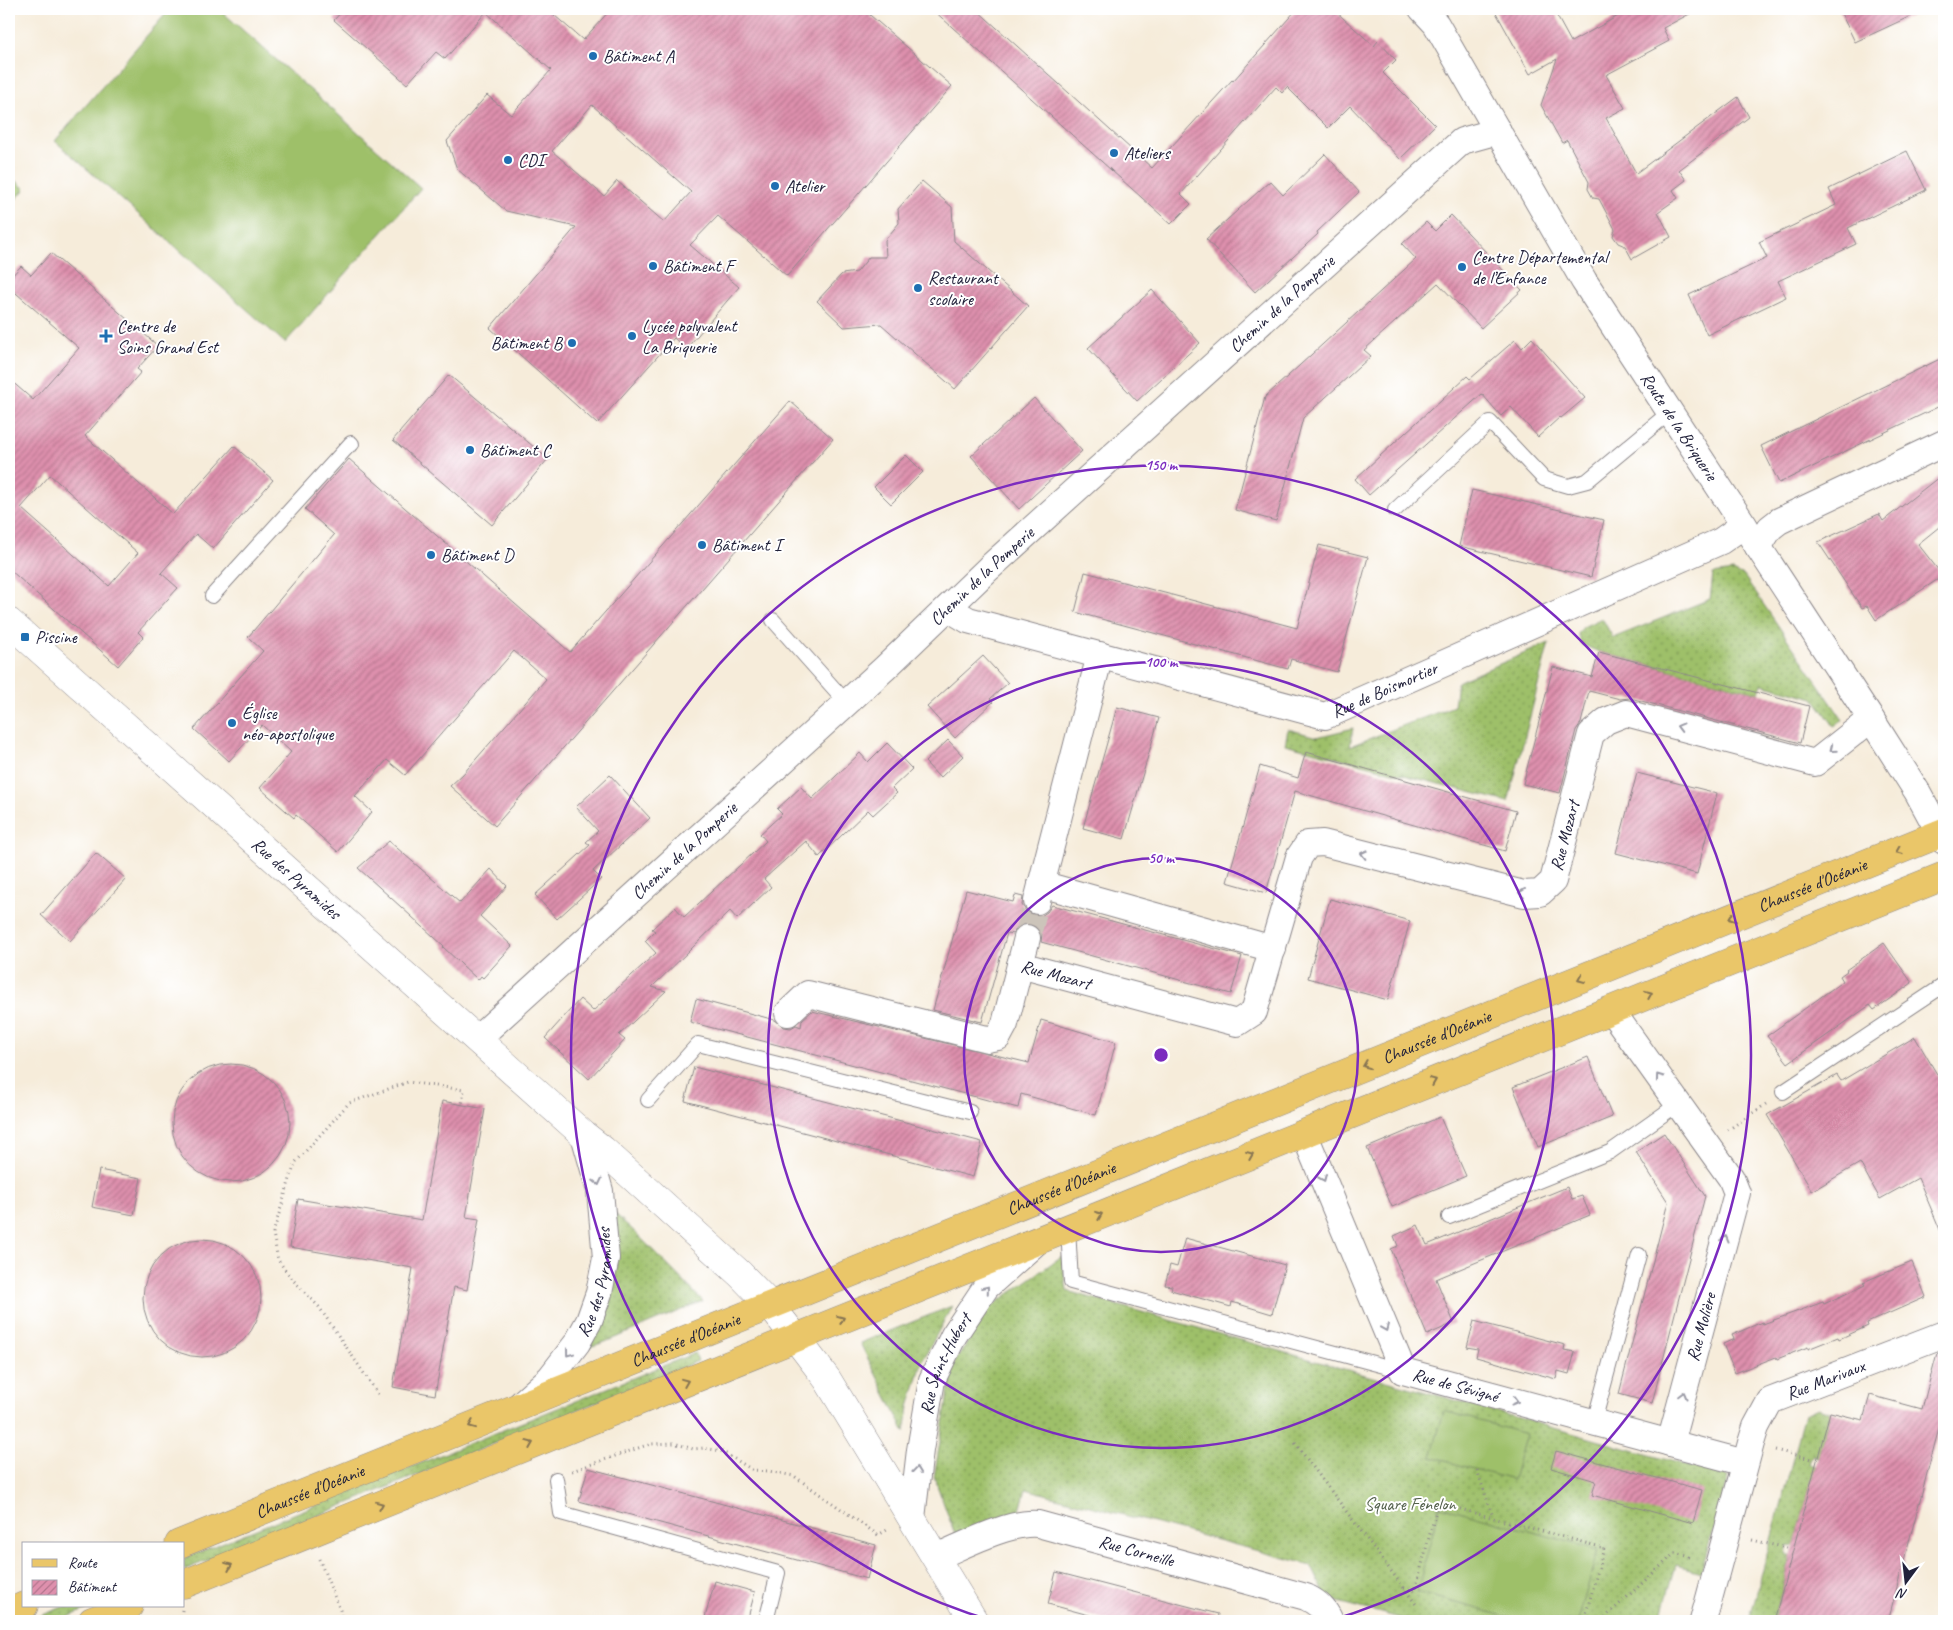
<svg xmlns="http://www.w3.org/2000/svg" width="1953" height="1630" font-family="Caveat,sans-serif">
  <defs>
    <pattern id="grass-dots" width="8" height="8" patternUnits="userSpaceOnUse" patternTransform="scale(1.25)"><rect width="8" height="8" fill="#9ec069"/><path d="M2 2h.1M6 6h.1" fill="none" stroke="#809c58" stroke-width="1.8" stroke-linecap="round"/></pattern>
    <pattern id="building-hatch" width="6" height="6" patternUnits="userSpaceOnUse" patternTransform="scale(1.25)"><rect width="6" height="6" fill="#de90ad"/><path d="M-1 1l2-2M0 6l6-6M5 7l2-2" fill="none" stroke="#b4758e"/></pattern>
  </defs>
  <rect width="100%" height="100%" fill="#fff"/>
  <filter id="ink" filterUnits="userSpaceOnUse"><feTurbulence type="fractalNoise" baseFrequency=".02" numOctaves="2"/><feDisplacementMap in="SourceGraphic" scale="10" xChannelSelector="R" yChannelSelector="G"/><feConvolveMatrix kernelMatrix="1 2 1 2 8 2 1 2 1" color-interpolation-filters="sRGB"/></filter>
  <filter id="wash" filterUnits="userSpaceOnUse"><feTurbulence type="fractalNoise" baseFrequency=".0096" numOctaves="4" result="noise"/><feDisplacementMap in="SourceGraphic" scale="20" xChannelSelector="R" yChannelSelector="G"/><feGaussianBlur stdDeviation="1.12" result="paint"/><feColorMatrix in="noise" values="0 0 0 0 0 0 0 0 0 0 0 0 0 0 0 0 0 1.4 0 .05"/><feComposite in="paint" operator="in"/></filter>
  <g filter="url(#wash)">
    <rect width="100%" height="100%" fill="#f6ecda"/>
    <!-- grass -->
    <g fill="url(#grass-dots)" stroke="#607152">
      <path d="M1733 571 1744 576 1843 720 1834 726 1814 698 1762 684 1759 693 1599 652 1581 644 1578 634 1583 627 1602 618 1613 638 1710 599 1713 574Z"/>
      <path d="M1549 643 1508 802 1285 744 1288 729 1317 737 1353 728 1350 746 1454 706 1457 682Z"/>
      <path d="M614 1213 635 1232 703 1301 605 1342 586 1348 611 1290 619 1237Z"/>
      <path d="M1062 1256 1067 1291 1728 1477 1701 1572 1676 1565 1660 1621H1411L1327 1599 1311 1565 1026 1489 1019 1514 956 1537 934 1477 953 1365 989 1308Z"/>
      <path d="M952 1306 923 1360 909 1407 905 1432 860 1343Z"/>
      <path d="M695 1353 698 1361 184 1570V1558Z"/>
      <path d="M1818 1408 1830 1412 1818 1457 1812 1455 1809 1464 1816 1466 1794 1546 1788 1545 1786 1554 1791 1556 1774 1621H1749L1805 1414Z"/>
      <path d="M65 1606H95L58 1621H28Z"/>
    </g>
    <!-- pitch -->
    <g fill="#9ec069" stroke="#607152">
      <path d="M170 9H219L421 188 285 343 55 141Z"/>
      <path d="M9 175 25 189 9 207Z"/>
      <path d="M1444 1411 1526 1434 1513 1480 1431 1457Z"/>
      <path d="M1440 1506 1598 1550 1578 1621H1521L1417 1592Z"/>
    </g>
    <g id="blocks">
      <!-- building -->
      <g fill="url(#building-hatch)" fill-rule="evenodd">
        <path d="M344 9H547L583 40 611 9H863L952 86 787 276 718 216 690 245 739 287 686 349 674 338 597 424 490 328 576 227 506 211 457 169 447 141 487 95 511 115 551 70 486 12 445 59 436 52 407 84 334 20ZM592 105 691 192 664 222 617 181 604 196 552 151Z"/>
        <path d="M932 9H976L1152 168 1232 80 1233 81 1297 9H1333L1374 46 1378 41 1396 60 1383 73 1435 125 1400 159 1350 106 1328 128 1287 87 1282 93 1276 87 1181 194 1191 204 1171 224Z"/>
        <path d="M1494 9H1553L1571 42 1631 9H1699L1663 28 1669 41 1606 75 1625 108 1606 118 1636 173 1738 97 1749 117 1679 170 1686 180 1673 190 1678 198 1658 212 1671 237 1632 259 1625 246 1618 243 1613 236 1615 229 1599 199 1593 198 1588 189 1589 182 1567 140 1562 143 1541 105 1557 59 1530 74Z"/>
        <path d="M1839 9H1926L1855 42Z"/>
        <path d="M1907 151 1926 190 1848 228 1856 244 1778 281 1786 297 1707 335 1689 295 1767 258 1759 242 1836 205 1829 189Z"/>
        <path d="M1325 154 1359 192 1317 232 1318 234 1255 292 1206 239 1270 181 1283 195Z"/>
        <path d="M922 181 952 207 954 241 1028 306 955 389 881 324 844 327 817 301 842 274 857 272 869 257H886L885 240 899 223 898 209Z"/>
        <path d="M1451 215 1522 290 1481 328 1438 283 1364 350 1371 356 1303 418 1276 521 1235 510 1265 397 1416 259 1402 244 1426 222 1435 231Z"/>
        <path d="M51 253 158 346 137 369 141 372 85 436 173 514 234 446 273 480 213 549 196 534 161 573 178 588 138 632 143 637 118 666 9 569V379L33 400 79 348 9 287V279L21 266 31 275ZM50 475 138 553 109 586 21 508Z"/>
        <path d="M1152 290 1200 343 1137 401 1088 348Z"/>
        <path d="M1532 338 1585 398 1561 418 1560 417 1538 437 1511 407 1501 416 1482 394 1369 495 1355 479 1467 376 1470 379 1515 340 1522 348Z"/>
        <path d="M1944 357V404L1779 483 1761 446Z"/>
        <path d="M449 375 548 459 492 525 393 440Z"/>
        <path d="M1034 398 1082 451 1019 509 971 456Z"/>
        <path d="M790 401 833 439 495 826 450 786 463 774 546 679 514 651 405 775 387 760 355 796 372 812 338 852 296 815 294 818 260 788 291 752 262 725 229 761 194 729 263 651 248 637 334 535 305 509 349 459 570 652Z"/>
        <path d="M906 455 923 472 891 504 874 487Z"/>
        <path d="M1944 473V523L1918 544 1943 576 1876 620 1867 606 1862 608 1818 542 1879 514 1883 521Z"/>
        <path d="M1472 490 1604 520 1591 577 1459 546Z"/>
        <path d="M1319 545 1368 557 1337 672 1291 659 1288 669 1075 612 1085 572 1297 628Z"/>
        <path d="M1599 652 1809 706 1800 743 1630 698 1620 699 1589 691 1581 723 1576 730 1560 793 1523 784 1553 667 1592 677Z"/>
        <path d="M983 656 1008 683 990 699 993 702 955 738 927 707Z"/>
        <path d="M1117 707 1159 718 1124 839 1083 828Z"/>
        <path d="M948 740 963 756 940 778 925 762Z"/>
        <path d="M887 743 912 769 892 788 897 793 873 815 868 810 819 857 806 841 764 879 771 887 737 919 730 911 652 987 666 991 619 1035 625 1040 589 1079 545 1038 580 999 593 1011 656 953 645 941 655 931 652 929 675 907 684 917 766 841 760 834 782 814 777 809 801 787 812 799 860 753 868 762Z"/>
        <path d="M1306 752 1516 811 1505 851 1295 791 1266 893 1227 882 1260 766 1298 778Z"/>
        <path d="M1637 773 1717 793 1697 874 1616 853Z"/>
        <path d="M610 775 650 818 593 871 601 879 557 919 535 895 590 845 586 842 598 831 576 807Z"/>
        <path d="M389 841 460 903 491 869 507 886 480 916 512 946 483 978 481 976 478 980 443 947 444 946 358 868Z"/>
        <path d="M96 853 126 879 70 941 41 915Z"/>
        <path d="M966 890 1013 902 1015 895 1023 897 1022 905 1026 911 1034 916H1041L1047 912 1052 905 1242 956 1231 994 1041 942 1042 934 1038 928 1031 924 1023 923 1017 927 1013 934 1007 933 982 1022 933 1010Z"/>
        <path d="M1330 899 1410 921 1388 1000 1308 978Z"/>
        <path d="M1884 943 1912 983 1874 1010 1870 1005 1788 1063 1767 1036 1843 981 1840 976 1847 971 1846 970Z"/>
        <path d="M696 999 775 1020 784 1027 791 1028 796 1025 801 1027 802 1020 812 1011 1029 1063 1041 1020 1116 1042 1096 1115 1021 1094 1018 1108 690 1022Z"/>
        <path d="M1915 1037 1944 1086V1239L1918 1178 1880 1199 1860 1163 1812 1191 1767 1115 1837 1075 1841 1081Z"/>
        <path d="M1588 1057 1612 1117 1538 1147 1513 1087Z"/>
        <circle cx="231" cy="1123" r="59"/>
        <path d="M694 1067 982 1142 973 1177 685 1101Z"/>
        <path d="M442 1101 485 1109 466 1217 479 1219 467 1290 454 1287 435 1395 393 1387 413 1268 290 1247 298 1199 422 1220Z"/>
        <path d="M1440 1117 1466 1176 1392 1207 1367 1148Z"/>
        <path d="M1664 1133 1705 1196 1652 1403 1619 1394 1668 1202 1636 1152Z"/>
        <path d="M99 1170 141 1178 134 1215 92 1207Z"/>
        <path d="M1567 1187 1572 1199 1582 1196 1590 1215 1436 1279 1454 1323 1427 1335 1391 1249 1398 1246 1394 1236 1418 1225 1427 1245Z"/>
        <path d="M1185 1238 1285 1265 1272 1314 1232 1302 1231 1307 1171 1290 1172 1286 1165 1285 1170 1265 1177 1267Z"/>
        <circle cx="202" cy="1298" r="59"/>
        <path d="M1912 1262 1926 1297 1867 1323 1868 1326 1839 1339 1838 1337 1808 1349V1347L1777 1359 1776 1357 1735 1373 1723 1344 1734 1339 1732 1335 1762 1322 1763 1324 1823 1302 1824 1304 1865 1285 1863 1282Z"/>
        <path d="M1474 1321 1565 1345 1564 1350 1575 1352 1569 1374 1558 1371 1556 1379 1476 1357 1478 1349 1467 1347Z"/>
        <path d="M1942 1351H1944V1409L1888 1621H1774L1830 1412 1863 1420 1870 1395 1922 1409 1937 1353Z"/>
        <path d="M1556 1451 1702 1490 1693 1523 1592 1495 1596 1481 1551 1468Z"/>
        <path d="M588 1468 876 1545 867 1579 579 1501Z"/>
        <path d="M1056 1572 1218 1614 1217 1621H1111L1048 1604Z"/>
        <path d="M715 1581 755 1592 747 1621H704Z"/>
      </g>
    </g>
  </g>
  <g filter="url(#ink)">
    <use href="#blocks" fill-opacity="0" stroke="#8c878a" stroke-width="1"/>
    <g fill="none" stroke-linecap="round" stroke-linejoin="round">
      <!-- minor-tunnel -->
      <path stroke="#ccc4ba" stroke-width="26" stroke-dasharray="26 13" stroke-linecap="butt" d="M1027 938 1037 901"/>
      <defs>
        <g id="service">
          <path d="M1395 510 1490 422 1544 479 1568 486 1587 481 1670 412"/>
          <path d="M212 596 351 443 352 444"/>
          <path d="M773 620 846 702"/>
          <path d="M1783 1092 1944 985"/>
          <path d="M648 1100 698 1044 970 1112"/>
          <path d="M1449 1217 1610 1152 1678 1104"/>
          <path d="M1068 1228 1071 1282 1403 1371"/>
          <path d="M1594 1422 1639 1255"/>
          <path d="M556 1479 561 1513 778 1573 766 1621"/>
        </g>
        <g id="minor">
          <path id="s1" d="M1422 9 1436 24 1584 281 1871 719 1918 793 1944 841"/>
          <path d="M1758 547 1770 528 1779 521 1944 443"/>
          <path id="s2" d="M948 608 968 620 1325 716 1721 541 1744 525"/>
          <path d="M1041 884 1273 949"/>
          <path d="M1037 901 1100 655"/>
          <path d="M1020 965 1027 938"/>
          <path d="M1611 1010 1731 1178 1737 1193 1670 1443"/>
          <path id="s3" d="M788 1013 808 994 987 1039 998 1037 1005 1024 1020 965 1237 1023 1254 1012 1299 857 1308 844 1323 843 1524 894 1540 893 1553 881 1591 734 1606 721 1626 713 1815 763 1871 719"/>
          <path id="s4" d="M477 1039 885 668 989 568 1462 141 1498 131"/>
          <path id="s5" d="M1304 1133 1403 1371 1745 1463"/>
          <path id="s6" d="M521 1404 550 1378 577 1343 589 1321 599 1293 606 1258 600 1191 584 1135"/>
          <path id="s7" d="M912 1518 920 1450 932 1380 954 1335 986 1287 1034 1244"/>
          <path id="s8" d="M936 1557C963 1546 1009 1521 1038 1524L1306 1597C1318 1603 1325 1609 1330 1621"/>
          <path id="s9" d="M1703 1621 1751 1443 1756 1427 1770 1401 1944 1334"/>
        </g>
        <g id="tertiary">
          <path id="s10" d="M9 622 584 1135 603 1150 740 1274 770 1305 795 1337 827 1379 974 1621"/>
        </g>
        <g id="primary">
          <path id="s11" d="M179 1544 1944 832"/>
          <path d="M184 1584 1944 876"/>
          <path d="M9 1613 24 1606"/>
          <path d="M92 1621 129 1606"/>
        </g>
      </defs>
      <!-- service casing -->
      <use href="#service" stroke="#8c878a" stroke-width="16"/>
      <!-- minor casing -->
      <use href="#minor" stroke="#8c878a" stroke-width="28"/>
      <!-- tertiary casing -->
      <use href="#tertiary" stroke="#8c878a" stroke-width="29"/>
      <!-- primary casing -->
      <use href="#primary" stroke="#8c878a" stroke-width="29"/>
      <!-- path -->
      <g stroke="#8c878a" stroke-width="3" stroke-dasharray="1 4" stroke-linecap="butt">
        <path d="M1728 1130 1766 1104"/>
        <path d="M378 1394 319 1307 293 1280 278 1260 273 1233 295 1163 349 1103 408 1082 464 1090 462 1105"/>
        <path d="M1295 1443 1418 1607"/>
        <path d="M1775 1450 1811 1459"/>
        <path d="M1477 1470 1493 1517"/>
        <path d="M572 1471 650 1444 674 1443 693 1449 704 1448 721 1451 753 1470 768 1471 794 1476 878 1535 887 1530"/>
        <path d="M1752 1540 1787 1548"/>
        <path d="M319 1559 340 1610 342 1621"/>
        <path d="M1404 1588 1415 1591 1438 1503 1604 1548 1584 1621"/>
        <path d="M182 1610 181 1619 183 1621"/>
        <path d="M1028 1621 1032 1619 1039 1621"/>
        <path d="M1601 1621 1675 1553 1693 1558"/>
      </g>
      <!-- service -->
      <use href="#service" stroke="#fff" stroke-width="14"/>
      <!-- minor -->
      <use href="#minor" stroke="#fff" stroke-width="26"/>
      <!-- tertiary -->
      <use href="#tertiary" stroke="#fff" stroke-width="28"/>
      <!-- primary -->
      <use href="#primary" stroke="#eac669" stroke-width="28"/>
    </g>
    <!-- one-way arrows -->
    <defs><path id="oneway-chevron" d="M-2-3.5L2.5 0L-2 3.5" fill="none" stroke-width="1.6" stroke-linecap="round" stroke-linejoin="round" transform="scale(1.25)"/></defs>
    <g stroke="#9c9ca7">
      <use href="#oneway-chevron" transform="translate(1680 727) rotate(-165)"/>
      <use href="#oneway-chevron" transform="translate(1833 749) rotate(141)"/>
      <use href="#oneway-chevron" transform="translate(1364 854) rotate(-166)"/>
      <use href="#oneway-chevron" transform="translate(1522 893) rotate(-173)"/>
      <use href="#oneway-chevron" transform="translate(1659 1077) rotate(-126)"/>
      <use href="#oneway-chevron" transform="translate(1323 1178) rotate(67)"/>
      <use href="#oneway-chevron" transform="translate(598 1182) rotate(77)"/>
      <use href="#oneway-chevron" transform="translate(1725 1239) rotate(-75)"/>
      <use href="#oneway-chevron" transform="translate(986 1289) rotate(-50)"/>
      <use href="#oneway-chevron" transform="translate(1385 1328) rotate(67)"/>
      <use href="#oneway-chevron" transform="translate(569 1353) rotate(127)"/>
      <use href="#oneway-chevron" transform="translate(1683 1395) rotate(-75)"/>
      <use href="#oneway-chevron" transform="translate(1515 1401) rotate(15)"/>
      <use href="#oneway-chevron" transform="translate(917 1470) rotate(-84)"/>
    </g>
    <g stroke="#867452">
      <use href="#oneway-chevron" transform="translate(1899 851) rotate(158)"/>
      <use href="#oneway-chevron" transform="translate(1732 918) rotate(158)"/>
      <use href="#oneway-chevron" transform="translate(1581 979) rotate(158)"/>
      <use href="#oneway-chevron" transform="translate(1649 994) rotate(-22)"/>
      <use href="#oneway-chevron" transform="translate(1366 1065) rotate(158)"/>
      <use href="#oneway-chevron" transform="translate(1433 1081) rotate(-22)"/>
      <use href="#oneway-chevron" transform="translate(1250 1155) rotate(-22)"/>
      <use href="#oneway-chevron" transform="translate(1099 1215) rotate(-22)"/>
      <use href="#oneway-chevron" transform="translate(841 1319) rotate(-22)"/>
      <use href="#oneway-chevron" transform="translate(685 1382) rotate(-22)"/>
      <use href="#oneway-chevron" transform="translate(472 1425) rotate(158)"/>
      <use href="#oneway-chevron" transform="translate(530 1444) rotate(-22)"/>
      <use href="#oneway-chevron" transform="translate(380 1505) rotate(-22)"/>
      <use href="#oneway-chevron" transform="translate(229 1566) rotate(-22)"/>
    </g>
  </g>
  <!-- distance rings -->
  <g fill="none" stroke="#7b2cbf" stroke-width="2.5">
    <circle cx="1161" cy="1055" r="197"/>
    <circle cx="1161" cy="1055" r="393"/>
    <path d="M993 1621A590 590 0 1 1 1329 1621"/>
  </g>
  <!-- markers -->
  <g fill="#1f6fb2" stroke="#fff" stroke-width="2">
    <circle cx="593" cy="56" r="5"/>
    <circle cx="1114" cy="153" r="5"/>
    <circle cx="508" cy="160" r="5"/>
    <circle cx="775" cy="186" r="5"/>
    <circle cx="653" cy="266" r="5"/>
    <circle cx="1462" cy="267" r="5"/>
    <circle cx="918" cy="288" r="5"/>
    <path d="M103.5 328.5h5v5h5v5h-5v5h-5v-5h-5v-5h5z"/>
    <circle cx="632" cy="336" r="5"/>
    <circle cx="572" cy="343" r="5"/>
    <circle cx="470" cy="450" r="5"/>
    <circle cx="702" cy="545" r="5"/>
    <circle cx="431" cy="555" r="5"/>
    <rect x="20" y="632" width="10" height="10" rx="2.5"/>
    <circle cx="232" cy="723" r="5"/>
  </g>
  <g text-anchor="middle" dominant-baseline="central" stroke-width="4" stroke-linejoin="round" paint-order="stroke">
    <!-- poi labels -->
    <g font-size="18" fill="#22223b" stroke="#fff" text-anchor="start">
      <text x="603" y="56">Bâtiment A</text>
      <text x="1124" y="153">Ateliers</text>
      <text x="518" y="160">CDI</text>
      <text x="785" y="186">Atelier</text>
      <text x="1472" y="257">Centre Départemental<tspan x="1472" dy="21">de l’Enfance</tspan></text>
      <text x="663" y="266">Bâtiment F</text>
      <text x="928" y="278">Restaurant<tspan x="928" dy="21">scolaire</tspan></text>
      <text x="117" y="326">Centre de<tspan x="117" dy="21">Soins Grand Est</tspan></text>
      <text x="642" y="326">Lycée polyvalent<tspan x="642" dy="21">La Briquerie</tspan></text>
      <text x="562" y="343" text-anchor="end">Bâtiment B</text>
      <text x="480" y="450">Bâtiment C</text>
      <text x="712" y="545">Bâtiment I</text>
      <text x="441" y="555">Bâtiment D</text>
      <text x="35" y="637">Piscine</text>
      <text x="242" y="713">Église<tspan x="242" dy="21">néo-apostolique</tspan></text>
    </g>
    <!-- street labels -->
    <g font-size="18" fill="#22223b" stroke="#fff">
      <text stroke="none"><textPath href="#s4" startOffset="1090">Chemin de la Pomperie</textPath></text>
      <text stroke="none"><textPath href="#s1" startOffset="491">Route de la Briquerie</textPath></text>
      <text stroke="none"><textPath href="#s4" startOffset="685">Chemin de la Pomperie</textPath></text>
      <text stroke="none"><textPath href="#s2" startOffset="458">Rue de Boismortier</textPath></text>
      <text stroke="none"><textPath href="#s3" startOffset="1024">Rue Mozart</textPath></text>
      <text stroke="none"><textPath href="#s4" startOffset="280">Chemin de la Pomperie</textPath></text>
      <text stroke="none"><textPath href="#s10" startOffset="385">Rue des Pyramides</textPath></text>
      <text stroke="none"><textPath href="#s11" startOffset="1761">Chaussée d'Océanie</textPath></text>
      <text stroke="none"><textPath href="#s3" startOffset="336">Rue Mozart</textPath></text>
      <text stroke="none"><textPath href="#s11" startOffset="1356">Chaussée d'Océanie</textPath></text>
      <text stroke="none"><textPath href="#s11" startOffset="951">Chaussée d'Océanie</textPath></text>
      <text stroke="none"><textPath href="#s6" startOffset="148">Rue des Pyramides</textPath></text>
      <text transform="translate(1701 1327) rotate(-75)">Rue Molière</text>
      <text stroke="none"><textPath href="#s11" startOffset="546">Chaussée d'Océanie</textPath></text>
      <text stroke="none"><textPath href="#s7" startOffset="159">Rue Saint-Hubert</textPath></text>
      <text stroke="none"><textPath href="#s9" startOffset="290">Rue Marivaux</textPath></text>
      <text stroke="none"><textPath href="#s5" startOffset="312">Rue de Sévigné</textPath></text>
      <text stroke="none"><textPath href="#s11" startOffset="141">Chaussée d'Océanie</textPath></text>
      <text stroke="none"><textPath href="#s8" startOffset="210">Rue Corneille</textPath></text>
    </g>
    <!-- park labels -->
    <g font-size="18" fill="#54614d" stroke="#fff">
      <text x="1410" y="1504">Square Fénelon</text>
    </g>
  </g>
  <circle cx="1161" cy="1055" r="8" fill="#7b2cbf" stroke="#fff" stroke-width="2.5"/>
  <g font-size="15" text-anchor="middle" font-weight="bold" fill="#7b2cbf" stroke="#fff" stroke-width="4" stroke-linejoin="round" paint-order="stroke">
    <text x="1161" y="470">150 m</text>
    <text x="1161" y="667">100 m</text>
    <text x="1161" y="863">50 m</text>
  </g>
  <!-- margin -->
  <rect width="1953" height="1630" fill="none" stroke="#fff" stroke-width="30"/>
  <!-- legend -->
  <rect x="22" y="1542" width="162" height="65" fill="#ffffff" stroke="#a7a7b1"/>
  <rect x="32" y="1559" width="25" height="8" fill="#eac669" stroke="#a7a7b1"/>
  <text x="68" y="1568" font-size="15" fill="#22223b">Route</text>
  <rect x="32" y="1580" width="25" height="15" fill="url(#building-hatch)" stroke="#a7a7b1"/>
  <text x="68" y="1592" font-size="15" fill="#22223b">Bâtiment</text>
  <!-- north arrow -->
  <g transform="translate(1906 1582) rotate(195)" stroke="#ffffff" stroke-width="4" paint-order="stroke">
  <path d="M0-4L9 19L0 12L-9 19Z" fill="#22223b"/>
  <text y="-8" font-size="14" font-weight="bold" text-anchor="middle" fill="#22223b">N</text>
  </g>
</svg>
